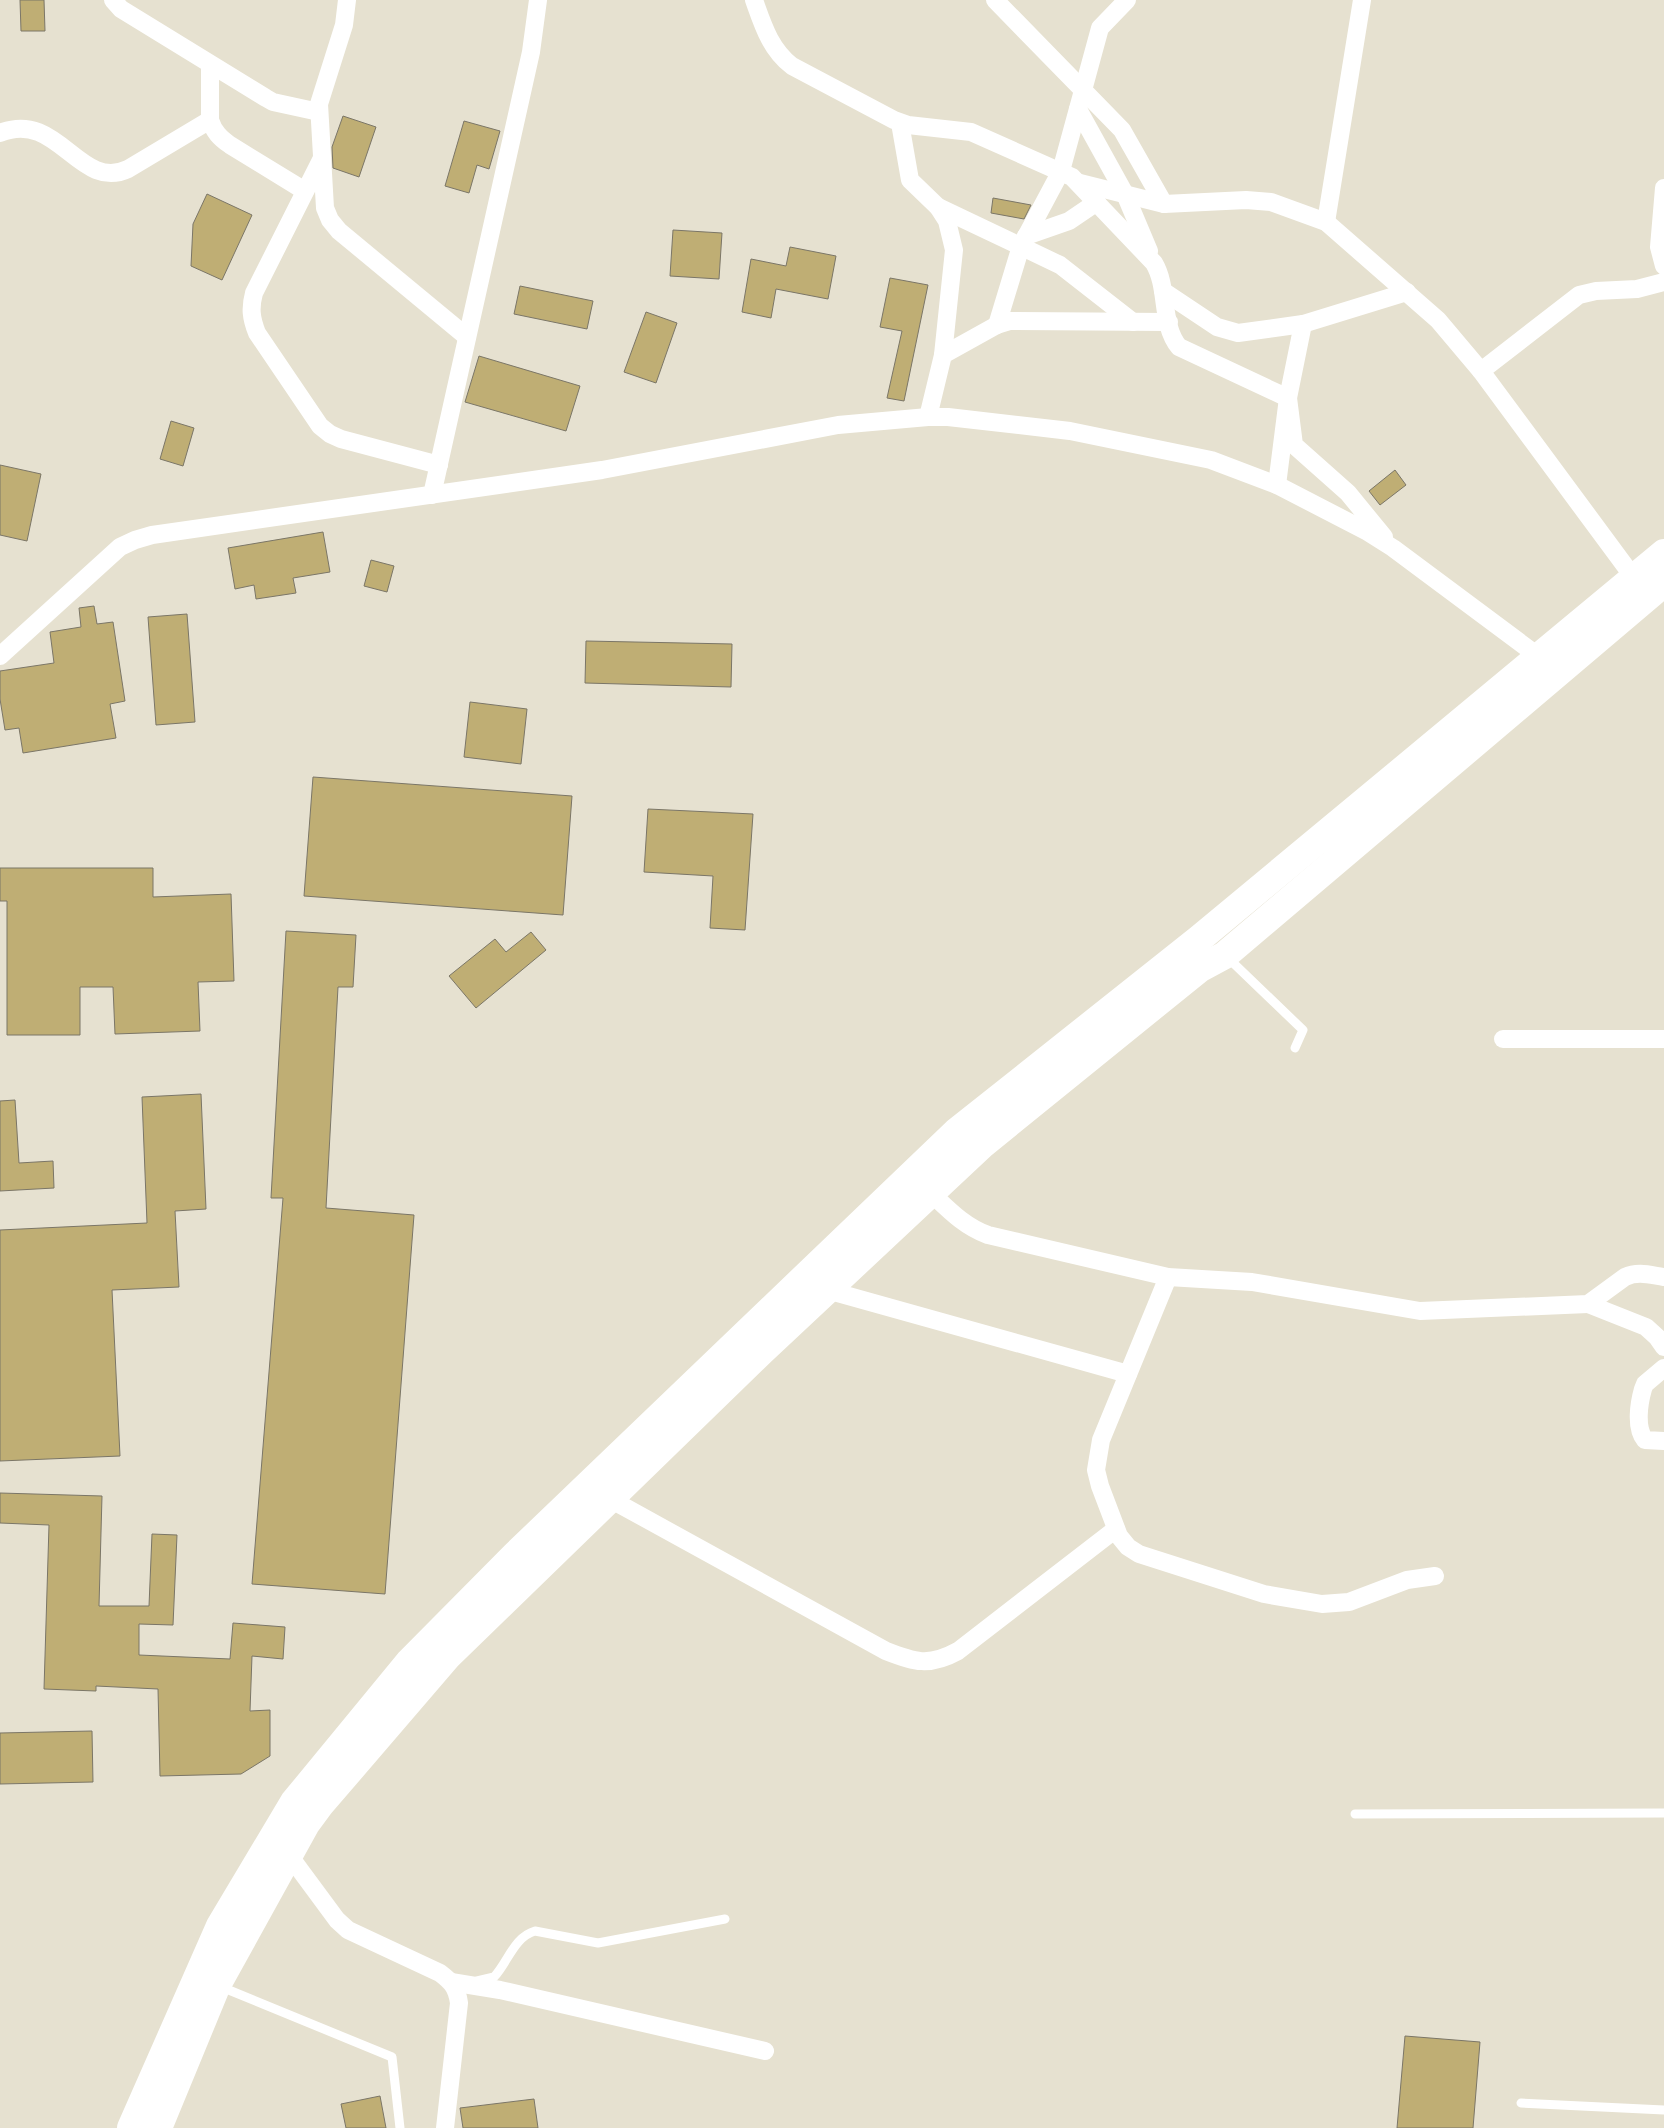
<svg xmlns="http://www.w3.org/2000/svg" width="1664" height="2128" font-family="'Golos Text',sans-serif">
  <rect width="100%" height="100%" fill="#e6e1d0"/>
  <!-- building -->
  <g fill="#bfae74" stroke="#7b7667">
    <path d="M20 0H44L45 31H21Z"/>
    <path d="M343 116 376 127 359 177 333 168 332 147Z"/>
    <path d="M464 121 500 131 489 169 477 165 469 193 445 186Z"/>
    <path d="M207 194 252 215 222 280 191 266 193 224Z"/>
    <path d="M993 198 1031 205 1024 219 991 213Z"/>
    <path d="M673 230 722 233 719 279 670 276Z"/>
    <path d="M790 247 836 256 828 299 776 289 771 318 742 312 751 259 786 266Z"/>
    <path d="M890 278 928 285 904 401 887 398 902 331 880 327Z"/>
    <path d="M520 286 593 301 587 329 514 314Z"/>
    <path d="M646 312 677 323 656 383 624 372Z"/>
    <path d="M479 356 580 386 566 431 465 402Z"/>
    <path d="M171 421 194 428 183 466 160 459Z"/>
    <path d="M0 465 41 474 27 541 0 535Z"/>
    <path d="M1395 470 1406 485 1380 505 1369 491Z"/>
    <path d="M323 532 330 572 293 578 296 593 256 599 254 585 235 589 228 548Z"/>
    <path d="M371 560 394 566 387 592 364 586Z"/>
    <path d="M94 606 97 624 113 622 125 701 110 704 116 738 23 753 19 728 5 730 0 699V671L54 663 50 632 81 627 79 608Z"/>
    <path d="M187 614 195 722 156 725 148 617Z"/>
    <path d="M586 641 732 644 731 687 585 683Z"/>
    <path d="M470 702 527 709 521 764 464 757Z"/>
    <path d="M313 777 572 796 563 915 304 896Z"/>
    <path d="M648 809 753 814 745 930 710 928 713 876 644 872Z"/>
    <path d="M0 868H153V897L231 894 234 981 198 982 200 1031 115 1034 113 987H80V1035H7V901H0Z"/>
    <path d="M286 931 356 935 353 987H338L326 1208 414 1215 385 1594 252 1584 283 1198H271Z"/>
    <path d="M531 932 546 950 476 1008 449 976 495 939 506 952Z"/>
    <path d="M201 1094 206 1209 175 1211 179 1287 112 1290 120 1456 0 1461V1230L147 1223 142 1097Z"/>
    <path d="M15 1100 19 1163 53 1161 54 1188 0 1191V1101Z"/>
    <path d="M0 1493 102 1496 99 1606H149L152 1534 177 1535 173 1625 139 1624V1655L230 1659 233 1623 285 1627 283 1659 252 1656 250 1711 270 1710V1756L241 1774 160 1776 158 1689 96 1686V1691L44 1689 49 1525 0 1523Z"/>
    <path d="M92 1731 93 1782 0 1784V1733Z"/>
    <path d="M1405 2036 1480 2042 1473 2128H1397Z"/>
    <path d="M380 2096 386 2128H346L341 2104Z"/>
    <path d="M534 2099 538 2128H463L460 2108Z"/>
  </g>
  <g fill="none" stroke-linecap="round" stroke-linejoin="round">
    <!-- service -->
    <g stroke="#fff" stroke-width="9">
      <path d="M1227 957 1303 1030 1295 1048"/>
      <path d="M1355 1814 1664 1813"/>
      <path d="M477 1981 494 1977C508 1962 514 1937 535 1931L598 1943 725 1919"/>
      <path d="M219 1986 392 2057 400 2128"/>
      <path d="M1521 2103 1664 2110"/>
    </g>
    <!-- minor -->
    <g stroke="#fff" stroke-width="18">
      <path d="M113 0 121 9 266 98 273 102 319 112"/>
      <path d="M347 0 344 25 319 104 325 208 330 220 339 231 467 337"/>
      <path d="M754 0C763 25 770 49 792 66L894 120 908 125 971 132 1072 177 1154 263C1169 288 1160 324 1179 347L1288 398 1294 445 1348 493 1384 537"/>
      <path d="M995 0 1122 130 1164 204"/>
      <path d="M210 64V120C214 132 220 138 230 145L305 191"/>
      <path d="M1078 109 1125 194 1149 251"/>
      <path d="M900 123 910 180 938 207 947 221 954 250 943 355"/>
      <path d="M0 133C58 109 79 192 128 169L210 120"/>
      <path d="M322 158 254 293C250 308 251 318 257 333L320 426 330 434 341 439 439 465"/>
      <path d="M1080 183 1164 204 1246 200 1271 202 1326 222 1438 320 1481 371 1634 578"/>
      <path d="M1664 188 1659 247 1664 266"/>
      <path d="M938 207 1060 265 1133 322"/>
      <path d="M1326 222 1362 0"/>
      <path d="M1026 236 1069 221 1097 202"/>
      <path d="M1163 291 1217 327 1238 333 1303 324 1407 292"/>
      <path d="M997 325 1021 246 1061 171 1100 28 1127 0"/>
      <path d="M1481 371 1579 295 1596 291 1637 289 1664 282"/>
      <path d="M928 417 943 355 997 325 1010 321 1169 322"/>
      <path d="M1277 485 1288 398 1303 324"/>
      <path d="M432 495 531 52 538 0"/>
      <path d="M0 656 120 547 135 540 152 535 602 470 838 425 928 417H948L1070 431 1211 460 1277 485 1366 531 1393 548 1546 662"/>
      <path d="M1503 1039H1664"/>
      <path d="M931 1193C949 1210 964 1226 988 1235L1168 1277 1252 1282 1420 1311 1588 1304 1625 1277C1638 1271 1650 1275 1664 1277"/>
      <path d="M1168 1277 1101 1440 1096 1470 1100 1486 1119 1536 1128 1547 1139 1554 1264 1594 1322 1604 1349 1602 1407 1580 1435 1576"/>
      <path d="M827 1290 1128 1374"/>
      <path d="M1588 1304 1646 1327 1657 1337 1664 1347"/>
      <path d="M1664 1368 1645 1384 1643 1389C1639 1403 1635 1428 1645 1440L1664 1441"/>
      <path d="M610 1499 886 1651C914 1662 929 1667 958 1651L1116 1529"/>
      <path d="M289 1855 337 1920 348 1930 440 1973C452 1982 457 1988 459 2003L445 2128"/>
      <path d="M451 1982 500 1990 765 2051"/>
    </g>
    <!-- primary -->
    <g stroke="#fff" stroke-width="28">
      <path d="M131 2128 220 1926 294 1802 410 1661 515 1555 956 1132 1199 939 1664 553"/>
      <path d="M158 2128 217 1985 306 1824 320 1805 448 1656 761 1352 983 1144 1199 969 1225 955 1664 583"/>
    </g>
  </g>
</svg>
